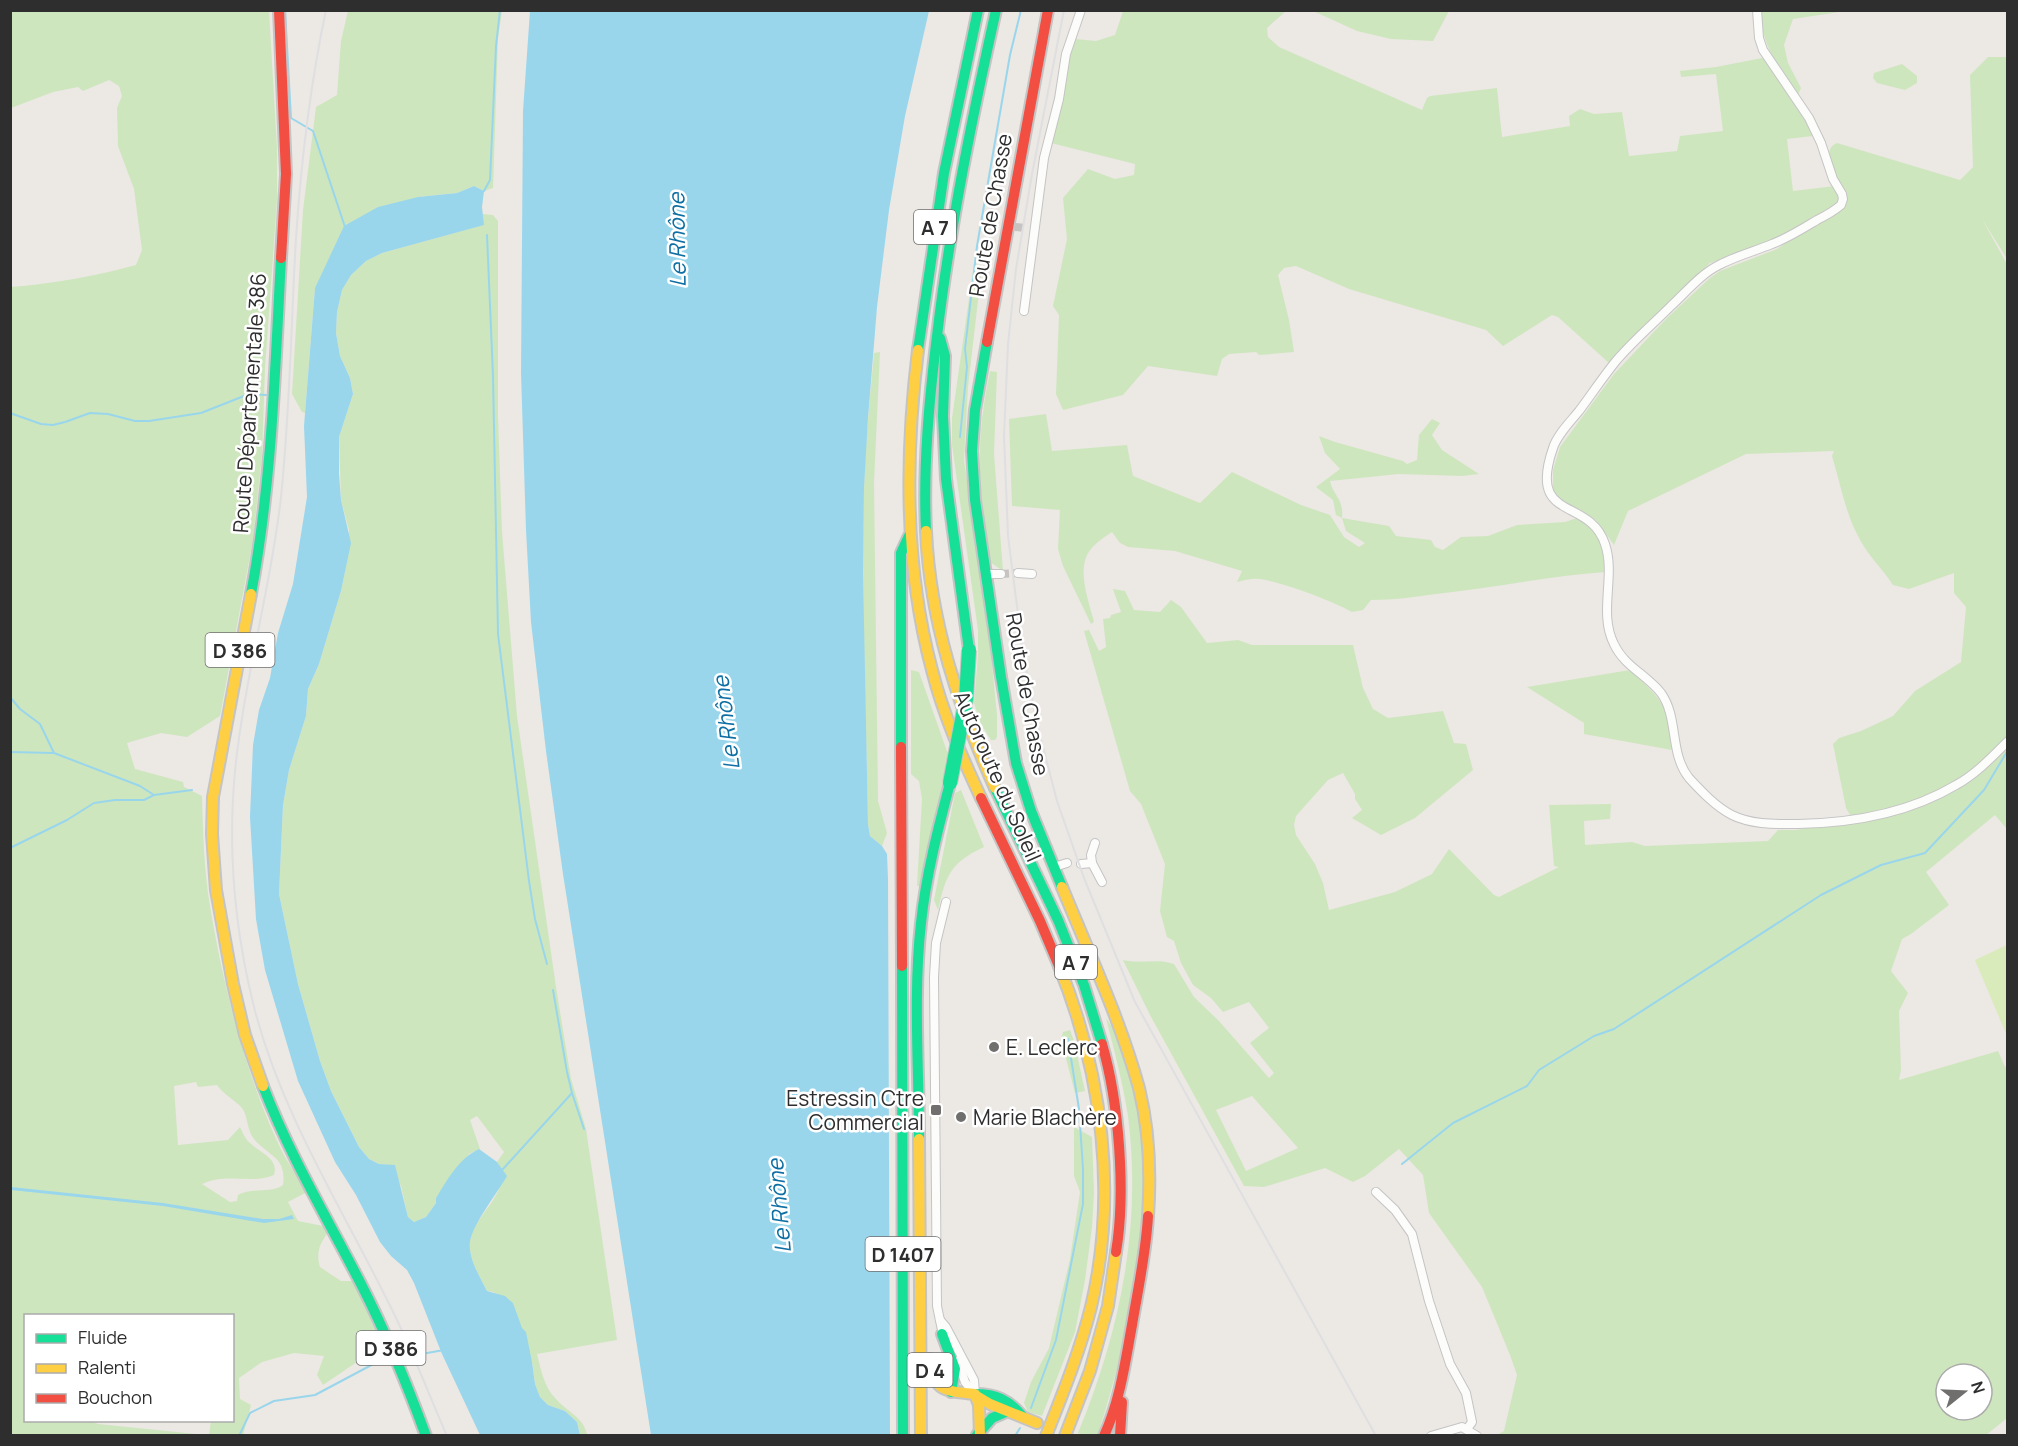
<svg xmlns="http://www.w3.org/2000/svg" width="2018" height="1446" font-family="Manrope,sans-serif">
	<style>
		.green { fill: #cee6be; fill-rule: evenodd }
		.pitch { fill: #d9eabb }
		.water { fill: #99d6ec }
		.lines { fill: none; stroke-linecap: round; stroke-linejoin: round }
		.stream { stroke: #99d6ec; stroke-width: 2 }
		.street-tunnel { stroke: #c6c3c0; stroke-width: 8; stroke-dasharray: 8 4; stroke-linecap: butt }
		.street-casing { stroke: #c5c4c5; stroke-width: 10 }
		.fast-casing { stroke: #c5c4c5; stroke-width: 14 }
		.slow-casing { stroke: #c5c4c5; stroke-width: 14 }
		.jam-casing { stroke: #c5c4c5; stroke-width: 14 }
		.street { stroke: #fcfcfb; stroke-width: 8 }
		.fast { stroke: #16e098; stroke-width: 10 }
		.slow { stroke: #ffcf43; stroke-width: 10 }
		.jam { stroke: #f24e42; stroke-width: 10 }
		.rail { stroke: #dfdfe1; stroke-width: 2 }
		.fast-bridge-casing { stroke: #c6c5c4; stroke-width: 16; stroke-linecap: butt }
		.fast-bridge { stroke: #16e098; stroke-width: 14 }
		.poi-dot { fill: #706f6e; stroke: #fff; stroke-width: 2 }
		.labels { text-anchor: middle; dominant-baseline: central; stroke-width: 5; stroke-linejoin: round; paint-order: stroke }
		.shield { fill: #fff; stroke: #6d6d6d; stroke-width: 1.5 }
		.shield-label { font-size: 20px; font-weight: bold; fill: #2e2e2e }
		.street-label { font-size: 21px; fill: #2e2e2e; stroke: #fff }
		.poi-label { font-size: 21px; fill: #2e2e2e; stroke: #fff; text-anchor: start }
		.water-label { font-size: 22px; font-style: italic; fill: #0d6fa3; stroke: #fff }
	</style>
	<rect width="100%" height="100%" fill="#ece8e4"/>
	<g class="green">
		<path d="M11 11H269L277 148V200L265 368 262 456 253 540 220 716 187 737 161 733 127 743 135 769 183 782 184 787 202 796C203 833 204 870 210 906 223 986 248 1085 285 1157 292 1169 300 1180 307 1192L288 1202 298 1221 323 1226 327 1234C319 1245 316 1254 320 1267L341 1281H354L382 1345 323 1385 317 1375 324 1356 294 1353 262 1362 239 1378 240 1399 251 1405 243 1435H209L211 1421 232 1420V1316H26V1420L91 1421 98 1424 206 1435H11L10 287C53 284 95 276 136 265L142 250 134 189 118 146 117 108 122 96 119 86 109 80 83 91 78 87 53 92 11 108ZM196 1082 198 1087 217 1085C223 1094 236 1101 242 1108 248 1116 247 1131 254 1139 268 1156 287 1157 283 1185 270 1194 252 1187 238 1195L237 1201 230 1202 202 1184C228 1172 251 1185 274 1175 279 1158 260 1153 250 1143 245 1139 243 1133 240 1127L228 1140 178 1145 174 1086Z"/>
		<polygon points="348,11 502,11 498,38 493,188 484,191 474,186 457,193 418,197 315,288 305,413 302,412 292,394 303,210 316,107 337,95 341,41"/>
		<polygon points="1123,11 1286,11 1267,28 1268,37 1279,47 1422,110 1427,98 1430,96 1497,88 1502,137 1570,126 1569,116 1580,109 1594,114 1622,112 1629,156 1677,151 1680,136 1723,131 1716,74 1681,77 1680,71 1716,67 1762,58 1766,60 1810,126 1813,136 1787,139 1793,191 1835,186 1840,198 1838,203 1777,239 1710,263 1609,363 1558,317 1552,315 1503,346 1486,330 1349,289 1296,266 1284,268 1278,275 1289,320 1294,352 1259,355 1256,352 1229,354 1222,359 1217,376 1148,366 1123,395 1063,410 1056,394 1059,315 1053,306 1067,239 1063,198 1088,169 1115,179 1134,175 1135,164 1051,143 1069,52 1075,39 1096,41 1115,35"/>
		<polygon points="1313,11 1449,10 1449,11 1433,41 1391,39 1357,31"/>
		<path d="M1761 11H1846L1793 19 1784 45 1788 63 1801 88 1798 95C1779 66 1761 47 1761 11Z"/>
		<path d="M1988 57H2007V259L1982 219 2008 266 2007 829 1995 815 1926 872 1949 905 1911 934 1902 939 1891 971 1908 993 1899 1011 1901 1070 1899 1080 1998 1051 2005 1067 2007 1066V1418L1985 1436 1497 1435 1504 1431 1517 1375 1510 1355 1482 1287 1429 1213 1423 1175 1399 1149 1365 1176 1353 1182 1325 1168 1264 1187 1244 1186 1150 1015 1123 960C1139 964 1158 958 1174 964L1194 997 1219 1021 1269 1078 1274 1073 1250 1043 1269 1028 1249 1002 1223 1012 1211 998 1193 985 1181 963 1174 941 1167 937 1160 911 1165 864 1141 804 1130 791 1084 631 1089 630 1099 651 1106 647 1103 619 1110 618 1111 615 1121 612 1113 589 1125 591 1134 610 1160 612 1171 600 1181 607 1207 643 1238 640 1252 645H1353L1363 688 1373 709 1388 718 1443 711 1454 743 1466 744 1473 770 1415 818 1381 835 1352 818 1362 810 1355 799V794L1343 773 1328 780 1296 816 1294 825 1296 835 1315 864 1323 883 1329 910 1395 892 1432 874 1449 849 1494 895 1499 897 1559 867 1554 866 1549 805 1611 804 1610 819 1584 821 1585 845 1632 842 1645 846 1768 841 1778 830H1796L1853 820 1846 808 1833 744 1839 738 1861 731 1893 716 1915 691 1961 662 1966 607 1954 593V573L1909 589 1893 585C1882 568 1867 555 1858 536 1845 512 1840 482 1832 456L1834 451 1746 454 1628 511 1614 545 1596 520 1560 499 1553 490V470L1560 447 1614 374 1667 318 1710 278 1720 271 1777 249 1845 205C1851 190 1813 154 1837 143L1960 180 1973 167 1970 75ZM1252 1096 1298 1148 1246 1171 1216 1110ZM1946 1374H1982V1410H1946Z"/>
		<polygon points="1902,64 1917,76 1917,83 1905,90 1877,83 1873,78 1874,73"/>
		<path d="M483 214 493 215 498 221V416L502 532 517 716 556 987 571 1079 586 1129 617 1340 537 1354C541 1370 544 1387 556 1399 567 1412 584 1417 587 1435H580L577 1422 565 1411 548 1405 540 1397 535 1384 532 1362 513 1303 493 1292 487 1291C480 1277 468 1258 470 1242 473 1214 515 1192 497 1162L504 1152 477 1116 470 1120 480 1149 469 1154 436 1198V1203L426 1217 414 1222 408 1217 401 1186 390 1165 379 1164 369 1159 359 1147 331 1091 320 1061 298 984 279 894 283 805 289 770 306 716 308 689 319 664 341 591 345 572 349 530 341 500 339 437 353 394 350 378 340 356 336 333 337 312 342 290 351 275 366 261 382 253 483 225Z"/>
		<polygon points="974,264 982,266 968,387 964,460 989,633 997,715 997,737 995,740 991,740 981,724 974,703 978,655 978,630 952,445 952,418"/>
		<path d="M880 352 874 483 878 801 887 833 882 846 870 836 868 824C866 713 861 601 864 490 865 444 870 398 874 353Z"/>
		<path d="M990 371 997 372 994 454 1003 571 990 562C985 524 978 484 980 445 981 420 985 396 990 371Z"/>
		<path d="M1046 414 1052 451 1127 445 1133 476 1200 503 1232 472 1301 505 1330 515 1344 537 1359 547 1365 543 1346 531 1342 518 1336 515 1333 500 1316 487 1340 469 1325 453 1319 436 1335 442 1403 461 1407 464 1417 460 1419 435 1432 419 1440 423 1432 435 1442 450 1479 474 1462 476 1399 474 1330 481C1333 496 1344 498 1342 518L1389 526 1396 536 1431 540 1435 547 1443 550 1461 537 1488 536 1517 525 1565 522 1580 517C1604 541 1604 538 1606 572 1549 576 1493 588 1436 594 1414 597 1393 600 1371 600L1363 610 1352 612C1330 600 1285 583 1260 579 1252 578 1245 580 1237 582L1242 571 1175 551 1128 547 1120 543 1112 532C1103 538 1092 545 1087 555 1078 574 1089 602 1094 622L1091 624 1063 566 1058 549 1060 510 1012 506 1009 419Z"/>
		<polygon points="911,670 919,672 949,757 922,886 917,886 922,799 919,781 911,774"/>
		<path d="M1630 670C1664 702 1667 703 1672 750L1584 734V723L1527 687Z"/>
		<path d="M961 790 984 847C950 863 946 875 938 910L934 900 955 793Z"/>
		<path d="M1106 1018C1121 1038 1127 1064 1133 1089 1159 1205 1133 1323 1098 1434L1085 1436 1078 1433C1120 1331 1142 1227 1128 1116 1123 1083 1114 1050 1106 1018Z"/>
		<polygon points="1070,1030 1074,1041 1085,1091 1075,1093 1061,1039 1063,1032"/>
		<polygon points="1074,1127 1092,1137 1094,1193 1092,1227 1085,1280 1075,1332 1042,1416 1028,1412 1024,1403 1031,1382 1049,1348 1070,1259 1080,1192 1074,1176"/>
	</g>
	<polygon class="pitch" points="2007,945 2007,1036 1975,960"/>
	<g class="water">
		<polygon points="530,11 929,11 905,116 889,210 877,307 868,418 864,488 863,571 868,824 870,836 882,846 887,854 888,879 890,1435 651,1435 563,874 546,751 531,622 526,530 521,373 523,111"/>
		<path d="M474 186 484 191 482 207 484 225 382 253 366 261 351 275 342 290 337 312 336 333 340 356 350 378 353 394 339 437V474L341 500 351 543 341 591 319 664 308 689 306 716 289 770 283 805 279 894 298 984 320 1061 331 1091 359 1147 369 1159 379 1164 395 1165 408 1217 414 1222 426 1217 436 1203V1198C448 1179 458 1159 479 1149L497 1162 507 1176C498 1192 472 1225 470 1242 468 1258 480 1277 487 1291L505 1296 513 1303 522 1328 526 1332 532 1362 535 1384 540 1397 548 1405 565 1411 577 1422 580 1435H480L442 1354 414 1283 407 1270 391 1256 380 1242 356 1195 335 1162 298 1081 265 970 256 919 250 817 253 745 259 710 270 678 278 633 293 584 307 497 304 426 315 288 344 226 378 207 418 197 457 193Z"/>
		<polygon points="11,1187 163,1203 263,1219 279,1219 292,1215 294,1219 264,1223 163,1206 11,1190"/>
	</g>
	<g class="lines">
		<g class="stream">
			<polyline points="285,10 291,118 313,131 345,227"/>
			<polyline points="484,191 490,180 496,46 500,10"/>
			<polyline points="487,235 493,376 498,634 529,881 535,919 547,964"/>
			<polyline points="10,413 41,424 53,425 65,422 90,413 108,414 135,421 149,421 201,413 249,394 266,395"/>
			<polyline points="960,437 967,367 965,349 977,246 1010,55 1021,10"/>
			<polyline points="10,697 20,709 40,724 54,753 140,786 154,795 192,790"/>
			<polyline points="10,752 53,753"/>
			<polyline points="10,848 67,820 94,803 115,800 144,800 154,795"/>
			<polyline points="553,990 567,1072 572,1093 584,1129"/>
			<polyline points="1402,1164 1453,1123 1527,1086 1539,1070 1594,1036 1614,1029 1821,895 1881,865 1925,853 1984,790 2008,750"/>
			<polyline points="502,1170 572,1093"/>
			<polyline points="399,1358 444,1350"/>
			<polyline points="1031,1408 1056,1340 1083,1204 1083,1169 1079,1109 1068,1039"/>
			<polyline points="239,1436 250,1413 274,1401 315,1395 379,1361 390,1359"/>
			<polyline points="1015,1436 1020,1428"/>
		</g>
		<g class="street-tunnel">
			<polyline points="1015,227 1025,228"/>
			<polyline points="1001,574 1018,573"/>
		</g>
		<g class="street-casing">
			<g id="street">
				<path d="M1757 10 1759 38 1763 50 1809 118 1821 143 1833 179 1842 194 1843 199 1841 205C1834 211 1825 216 1817 220 1802 229 1788 238 1772 244 1755 251 1736 256 1719 265 1701 274 1687 291 1672 305 1653 324 1633 341 1616 361 1603 377 1591 395 1579 411 1570 422 1557 435 1553 448 1527 523 1589 496 1605 544 1616 576 1598 613 1614 644 1624 666 1647 675 1661 693 1679 718 1669 753 1689 778 1701 791 1716 807 1732 815 1752 825 1776 824 1798 824 1852 823 1909 813 1956 785 1976 774 1992 757 2008 741"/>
				<polyline points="1024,311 1044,158 1059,99 1066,54 1081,10"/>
				<polyline points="1018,573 1032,574"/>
				<polyline points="986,574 1001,574"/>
				<polyline points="1092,863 1091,855 1095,843"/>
				<polyline points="1081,864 1092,863 1102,882"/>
				<polyline points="1054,867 1067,863"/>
				<polyline points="1376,1192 1395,1210 1412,1234 1429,1301 1450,1364 1466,1393 1472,1422 1467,1429"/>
				<polyline points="940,1320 946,1327 974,1380 975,1394"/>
				<polyline points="943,1335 937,1306 934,977 936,943 946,902"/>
				<polyline points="958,1361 965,1382 974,1393"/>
				<polyline points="1431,1436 1462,1427 1477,1436"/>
			</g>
		</g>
		<g class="fast-casing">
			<g id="fast">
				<polyline points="940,338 945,356 943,416 946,479 969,650"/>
				<polyline points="987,342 975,410 972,451 975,500 1001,677 1016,763 1031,811 1062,887"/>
				<polyline points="918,350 944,173 978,10"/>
				<path d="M926 531C923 466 929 401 937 336 950 226 972 118 996 10"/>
				<path d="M251 594C272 483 275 370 281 258"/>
				<polyline points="901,747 901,553 909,536"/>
				<polyline points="995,788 1058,920 1084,985 1102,1044"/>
				<polyline points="902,966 903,1436"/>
				<path d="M263 1086C290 1156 327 1218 361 1284 386 1333 407 1384 426 1436"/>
				<path d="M919 1139C919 1068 913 994 921 923 926 875 938 829 950 783"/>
				<polyline points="942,1334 955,1369 951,1392"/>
				<path d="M975 1394C996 1394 1009 1400 1022 1416"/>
				<polyline points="977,1435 992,1418 1008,1411"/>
			</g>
		</g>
		<g class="slow-casing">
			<g id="slow">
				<path d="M918 350C905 456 904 566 932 670 943 714 962 757 981 798"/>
				<path d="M926 531C930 621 958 706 995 788"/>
				<polyline points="251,594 213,797 212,834 216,890 233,984 245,1035 263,1086"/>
				<path d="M1062 887C1089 953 1120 1019 1139 1088 1149 1129 1151 1174 1148 1216"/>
				<polyline points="919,1139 921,1436"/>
				<path d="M929 1359C933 1392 946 1391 975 1394L979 1405 980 1436"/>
				<polyline points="975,1395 990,1404 1037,1423"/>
				<path d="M1046 1436C1063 1393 1080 1351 1091 1307 1118 1194 1102 1072 1059 966"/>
				<polyline points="1065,1436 1090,1371 1108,1306 1116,1252"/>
			</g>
		</g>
		<g class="jam-casing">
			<g id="jam">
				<polyline points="279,10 286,174 281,258"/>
				<polyline points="987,342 1048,10"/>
				<polyline points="901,747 902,966"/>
				<polyline points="981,798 1040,921 1059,966"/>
				<path d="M1102 1044C1119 1102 1126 1192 1116 1252"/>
				<path d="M1104 1436C1120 1401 1125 1363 1132 1325 1138 1289 1146 1253 1148 1216"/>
				<polyline points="1120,1436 1122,1402"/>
			</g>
		</g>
		<use href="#street" class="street"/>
		<use href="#fast" class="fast"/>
		<use href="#slow" class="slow"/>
		<use href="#jam" class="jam"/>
		<g class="rail">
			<path d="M326 10C310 86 301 162 296 238 291 325 290 411 281 497 272 579 250 657 239 738 226 827 232 917 253 1003 281 1117 347 1215 397 1320 415 1358 430 1397 447 1436"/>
			<polyline points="1064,10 1032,174 1016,269 1008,344 1004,436 1008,536 1023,653 1037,724 1057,801 1084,878 1135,1002 1376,1436"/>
		</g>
		<g class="fast-bridge-casing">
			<polyline id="fast-bridge" points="950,783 966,699 969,650"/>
		</g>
		<use href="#fast-bridge" class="fast-bridge"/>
	</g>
	<g class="poi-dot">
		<circle cx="994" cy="1047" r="6"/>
		<rect x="930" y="1104" width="12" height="12" rx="3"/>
		<circle cx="961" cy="1117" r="6"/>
	</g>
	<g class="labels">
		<g class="shield">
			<rect x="914" y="210" width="42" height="34" rx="4.5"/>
			<rect x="205.5" y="633" width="69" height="34" rx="4.5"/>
			<rect x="1055" y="945" width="42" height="34" rx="4.5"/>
			<rect x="865.5" y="1237" width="75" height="34" rx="4.5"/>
			<rect x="356.5" y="1331" width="69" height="34" rx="4.5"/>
			<rect x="907.5" y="1353" width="45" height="34" rx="4.5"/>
		</g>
		<g class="shield-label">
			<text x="935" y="227">A 7</text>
			<text x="240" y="650">D 386</text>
			<text x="1076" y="962">A 7</text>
			<text x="903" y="1254">D 1407</text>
			<text x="391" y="1348">D 386</text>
			<text x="930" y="1370">D 4</text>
		</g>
		<g class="street-label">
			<text transform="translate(990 215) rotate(-80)">Route de Chasse</text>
			<text transform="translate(249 403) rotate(-86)">Route Départementale 386</text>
			<text transform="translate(1028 694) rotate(80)">Route de Chasse</text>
			<text transform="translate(998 776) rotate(66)">Autoroute du Soleil</text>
		</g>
		<g class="poi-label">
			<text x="1006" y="1047">E. Leclerc</text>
			<text x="924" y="1098" text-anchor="end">Estressin Ctre<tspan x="924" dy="24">Commercial</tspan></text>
			<text x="973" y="1117">Marie Blachère</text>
		</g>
		<g class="water-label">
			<text transform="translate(677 240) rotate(-91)">Le Rhône</text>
			<text transform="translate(726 723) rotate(-97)">Le Rhône</text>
			<text transform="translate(779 1206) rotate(-95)">Le Rhône</text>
		</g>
	</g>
	<rect width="2018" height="1446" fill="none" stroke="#2e2e2e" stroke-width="24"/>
	<rect x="24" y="1314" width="210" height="108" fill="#ffffff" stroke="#ababab" stroke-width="1.5"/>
	<rect x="36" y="1334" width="30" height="9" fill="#16e098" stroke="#ababab" stroke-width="1.5"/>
	<text x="78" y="1344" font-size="18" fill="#2e2e2e">Fluide</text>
	<rect x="36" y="1364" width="30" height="9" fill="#ffcf43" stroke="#ababab" stroke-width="1.5"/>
	<text x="78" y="1374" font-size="18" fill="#2e2e2e">Ralenti</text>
	<rect x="36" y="1394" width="30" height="9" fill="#f24e42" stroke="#ababab" stroke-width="1.5"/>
	<text x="78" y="1404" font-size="18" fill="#2e2e2e">Bouchon</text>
	<g transform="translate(1964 1392) rotate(72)"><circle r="28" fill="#ffffff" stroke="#ababab" stroke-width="1.5"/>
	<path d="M0-4.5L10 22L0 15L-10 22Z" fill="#706f6e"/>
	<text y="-9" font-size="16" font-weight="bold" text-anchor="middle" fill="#2e2e2e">N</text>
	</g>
</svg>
